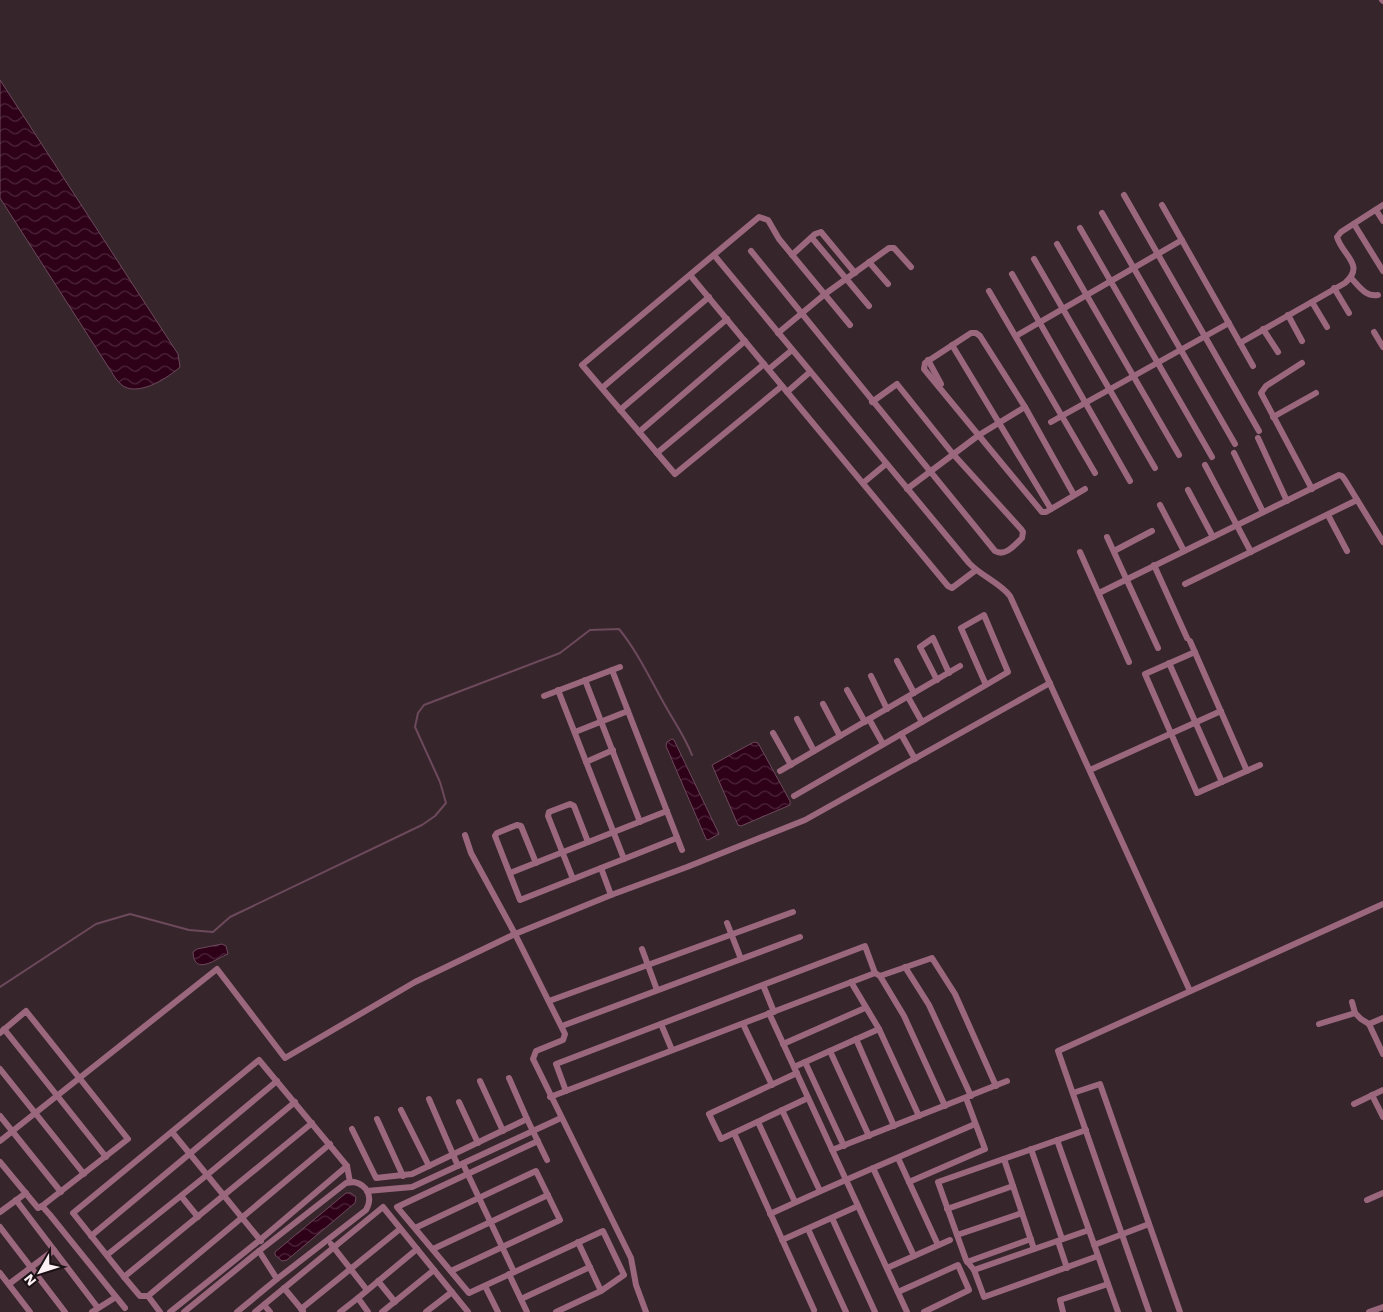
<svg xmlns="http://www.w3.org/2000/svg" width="1383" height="1312" font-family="'Work Sans',sans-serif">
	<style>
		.water { fill: url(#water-waves); stroke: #6c495b }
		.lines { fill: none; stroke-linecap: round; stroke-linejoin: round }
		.stream { stroke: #6c495b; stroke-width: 2 }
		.street { stroke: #9b677d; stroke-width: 6 }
	</style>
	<defs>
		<pattern id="water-waves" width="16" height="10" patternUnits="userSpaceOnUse" patternTransform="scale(1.25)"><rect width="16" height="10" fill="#2e0119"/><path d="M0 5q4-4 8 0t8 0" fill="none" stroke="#4d263b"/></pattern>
	</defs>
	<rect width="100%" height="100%" fill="#37252c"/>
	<g class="water">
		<path d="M0 80 178 354 180 367C169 377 142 395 125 387 122 386 119 382 116 379L0 198Z"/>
		<polygon points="672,739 674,740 719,834 708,840 706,839 666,746 667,742"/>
		<polygon points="754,742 758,743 790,801 790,805 741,826 738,825 712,765"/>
		<path d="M222 944 226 946 228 954C217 958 194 977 193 952L197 949Z"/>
		<polygon points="346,1193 351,1193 356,1197 355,1203 287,1260 282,1261 275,1255 275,1252"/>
	</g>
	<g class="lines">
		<path class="stream" d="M0 987 96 924 130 914 189 930 213 932 230 917 422 825 435 816 446 803 440 782 415 727 418 713 424 705 560 653 590 630 619 629C638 652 651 681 666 707 675 723 685 737 692 755"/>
		<g class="street">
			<polyline points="1382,0 1383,1"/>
			<polyline points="1124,195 1259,431"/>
			<polyline points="1162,205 1253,366"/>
			<polyline points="1376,210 1383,221"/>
			<polyline points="1102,213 1235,444"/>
			<polyline points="1354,224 1383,271"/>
			<polyline points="1080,228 1212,457"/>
			<polyline points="812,238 869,306"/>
			<polyline points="1057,244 1179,455"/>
			<path d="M751 251 995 551C1005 557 1015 545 1022 538L1023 532 1021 529 953 454 897 384 872 402"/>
			<path d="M714 255 969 563C981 576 1000 583 1010 596L1190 991"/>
			<polyline points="792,255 815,234 821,232 855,273"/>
			<polyline points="1034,259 1155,468"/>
			<polyline points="869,262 888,284"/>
			<polyline points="1012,274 1130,481"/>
			<polyline points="690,275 948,586 952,588 976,570"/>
			<path d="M1351 278C1359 286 1365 297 1378 295"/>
			<polyline points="1334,288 1349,313"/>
			<polyline points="989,291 1095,473"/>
			<polyline points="1312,302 1327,327"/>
			<polyline points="1288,315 1302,341"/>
			<polyline points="1263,329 1278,352"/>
			<polyline points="1374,332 1383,347"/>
			<polyline points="778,333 825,294 889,248 894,248 911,267"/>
			<polyline points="1016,336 1182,240"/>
			<path d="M1240 343 1345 283C1366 265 1342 255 1337 237L1341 232 1383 205"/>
			<polyline points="952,345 1051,509"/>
			<polyline points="928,360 941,384"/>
			<polyline points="1302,363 1266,386 1261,393 1312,489"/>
			<polyline points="769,369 792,350"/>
			<polyline points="782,386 675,474 582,365 759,217 768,220 779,239 850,325"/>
			<polyline points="602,388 709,297"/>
			<polyline points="787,392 810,372"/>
			<polyline points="620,410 727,319"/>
			<polyline points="1273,417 1316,393"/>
			<polyline points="1051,422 1229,323"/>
			<polyline points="639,432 745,341"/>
			<polyline points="1258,438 1287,501"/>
			<polyline points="657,453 764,364"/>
			<polyline points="1234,453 1263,512"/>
			<polyline points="1205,465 1251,552"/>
			<polyline points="863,483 886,464"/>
			<polyline points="907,489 979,435 1025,407"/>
			<polyline points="1188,490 1213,537"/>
			<polyline points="1074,495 1025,407 980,336 976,333 971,333 925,363 924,369 1042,512 1046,512 1085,489"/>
			<polyline points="1160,505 1184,551"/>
			<polyline points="1328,515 1347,551"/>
			<polyline points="1107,537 1158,648"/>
			<polyline points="1114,551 1152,531"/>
			<polyline points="1080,552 1129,662"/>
			<polyline points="1154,565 1187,638"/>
			<polyline points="1185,584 1357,500"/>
			<polyline points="1099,593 1339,475 1342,476 1345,480 1383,542"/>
			<polyline points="1190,641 1247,771"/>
			<polyline points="1195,652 1145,674 1197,793 1260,765"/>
			<polyline points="897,661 914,693"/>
			<polyline points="1169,663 1222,782"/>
			<polyline points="612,670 682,850"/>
			<polyline points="871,676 887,709"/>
			<polyline points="585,680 640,822"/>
			<polyline points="937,680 920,647 933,638 949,673"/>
			<polyline points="558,690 624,859"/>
			<polyline points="847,690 865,722"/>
			<polyline points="544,696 620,667"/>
			<polyline points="908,697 922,722"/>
			<polyline points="823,704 840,736"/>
			<polyline points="797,719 814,751"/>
			<polyline points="869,719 883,744"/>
			<polyline points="575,732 628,711"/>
			<polyline points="773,733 791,765"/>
			<polyline points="901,734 915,759"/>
			<polyline points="586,762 613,750"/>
			<polyline points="1090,770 1221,711"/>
			<polyline points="780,771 960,666"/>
			<polyline points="794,796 986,685 1008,672 984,615 961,628 986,685"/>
			<polyline points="465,835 471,853 515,934 565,1034 563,1040 536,1051 533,1059 631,1258 636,1285 646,1312"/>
			<polyline points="536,863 521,826 517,825 497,833 495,836 520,900 677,838"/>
			<polyline points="601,868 611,895"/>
			<polyline points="510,873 667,811"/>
			<polyline points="573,879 548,816 549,812 570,804 574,806 588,842"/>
			<polyline points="727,923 741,959"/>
			<polyline points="642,949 657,990"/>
			<polyline points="905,967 929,1005 971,1096"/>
			<polyline points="880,976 904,1016 945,1106"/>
			<polyline points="851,982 879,1029 919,1116"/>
			<polyline points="763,985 774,1012"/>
			<polyline points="549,1001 793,912"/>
			<polyline points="1352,1002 1355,1013 1361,1019 1369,1024 1383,1054"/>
			<polyline points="769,1013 907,1312"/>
			<polyline points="661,1024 672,1050"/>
			<polyline points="743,1024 772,1085"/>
			<polyline points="1319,1024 1355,1013"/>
			<polyline points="1369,1024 1383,1018"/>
			<polyline points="562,1026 800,937"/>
			<polyline points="4,1029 106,1157"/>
			<polyline points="0,1033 26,1011 128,1139 42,1206"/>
			<polyline points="856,1039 894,1126"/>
			<polyline points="783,1044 865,1008"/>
			<polyline points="830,1051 869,1136"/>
			<polyline points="805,1062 844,1146"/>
			<polyline points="794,1067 879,1029"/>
			<polyline points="0,1069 84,1174"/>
			<polyline points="797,1073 709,1114 721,1139 808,1098"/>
			<polyline points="480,1081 503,1131"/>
			<polyline points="566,1091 556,1064 865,946 875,973"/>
			<polyline points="1073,1093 1100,1084 1180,1312"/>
			<polyline points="1372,1095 1383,1117"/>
			<polyline points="550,1097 875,973 880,976 932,958 955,994 996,1086"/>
			<polyline points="429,1099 458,1166"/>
			<polyline points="459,1102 478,1143"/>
			<polyline points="1354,1104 1383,1090"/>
			<polyline points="401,1110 429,1166"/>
			<polyline points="782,1110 820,1191"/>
			<polyline points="0,1116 61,1192"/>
			<polyline points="377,1119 403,1176"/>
			<polyline points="527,1119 547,1160"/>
			<polyline points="758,1122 795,1202"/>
			<polyline points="312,1123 124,1277 73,1213 259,1060 347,1166 350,1182"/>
			<polyline points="352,1129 376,1178 412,1174 527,1119 509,1078"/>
			<polyline points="1086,1130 938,1182 966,1260 974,1270 984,1297 1098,1256"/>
			<polyline points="172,1132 261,1241"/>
			<polyline points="734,1133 814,1310"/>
			<polyline points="1057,1140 1118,1312"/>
			<polyline points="0,1141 217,969 285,1058 415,982 515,934 611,895 687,867 805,820 1050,683"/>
			<polyline points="538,1141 397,1207 469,1293 603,1231 624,1275 601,1291 556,1312"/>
			<polyline points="1031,1149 1062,1239"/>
			<polyline points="832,1150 1007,1081"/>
			<polyline points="898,1158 938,1245"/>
			<polyline points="1004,1159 1034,1249"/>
			<polyline points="0,1162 38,1208 42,1206 50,1215 125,1308"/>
			<polyline points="463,1164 514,1272"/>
			<polyline points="873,1168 914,1256"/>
			<path d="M354 1182C368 1185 373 1198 366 1210L277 1279 259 1251 346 1183Z"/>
			<polyline points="909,1182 985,1149 966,1098"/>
			<polyline points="367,1191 412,1187 561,1118"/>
			<polyline points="181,1196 198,1217"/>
			<polyline points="16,1200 98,1308"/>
			<polyline points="1367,1200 1383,1193"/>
			<polyline points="947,1209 1013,1186"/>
			<polyline points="0,1212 26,1193"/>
			<path d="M770 1214C838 1182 907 1154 975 1124"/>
			<polyline points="832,1218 875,1312"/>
			<polyline points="0,1227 65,1312"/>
			<polyline points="415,1228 536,1171 560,1220 451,1271"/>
			<polyline points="808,1229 846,1312"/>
			<polyline points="957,1235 1022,1213"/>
			<polyline points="91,1236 277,1081"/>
			<polyline points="782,1240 858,1206"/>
			<polyline points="1058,1241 1067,1268"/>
			<polyline points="578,1242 601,1291"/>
			<polyline points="331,1244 367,1290"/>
			<polyline points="1094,1245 1149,1224"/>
			<polyline points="433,1249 548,1195"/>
			<polyline points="107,1255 207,1175 295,1102"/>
			<polyline points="967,1262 1031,1239"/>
			<polyline points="887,1268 950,1240"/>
			<polyline points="974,1270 1089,1230"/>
			<polyline points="0,1273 30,1312"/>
			<polyline points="509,1274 527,1312"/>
			<polyline points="124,1277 140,1296 148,1296"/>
			<polyline points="378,1281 395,1302"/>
			<polyline points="9,1284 54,1250"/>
			<polyline points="485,1286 498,1312"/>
			<polyline points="284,1288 303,1311"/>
			<polyline points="898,1292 958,1265 969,1290 924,1312"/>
			<polyline points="358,1298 417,1249"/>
			<polyline points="521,1299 590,1267"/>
			<polyline points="264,1305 270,1312"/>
			<polyline points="301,1309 400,1229"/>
			<polyline points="92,1312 116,1297"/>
			<polyline points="160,1312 148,1296 330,1144"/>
			<polyline points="170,1312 260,1240 347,1166"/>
			<polyline points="184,1312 259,1251"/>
			<polyline points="237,1312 277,1279"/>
			<polyline points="255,1312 383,1207 468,1312"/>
			<polyline points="340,1312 358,1298 368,1312"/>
			<polyline points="382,1312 434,1270"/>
			<polyline points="426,1312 452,1292"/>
			<polyline points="1063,1312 1060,1300 1108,1284"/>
			<polyline points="1149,1312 1058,1051 1383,904"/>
			<polyline points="1369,1312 1383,1307"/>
		</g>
	</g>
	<g transform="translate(40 1272) rotate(231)" stroke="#191114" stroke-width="4" paint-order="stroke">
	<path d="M0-4L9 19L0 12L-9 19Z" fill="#fdf0f5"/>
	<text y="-8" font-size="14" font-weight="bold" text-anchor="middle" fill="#fdf0f5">N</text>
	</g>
</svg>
